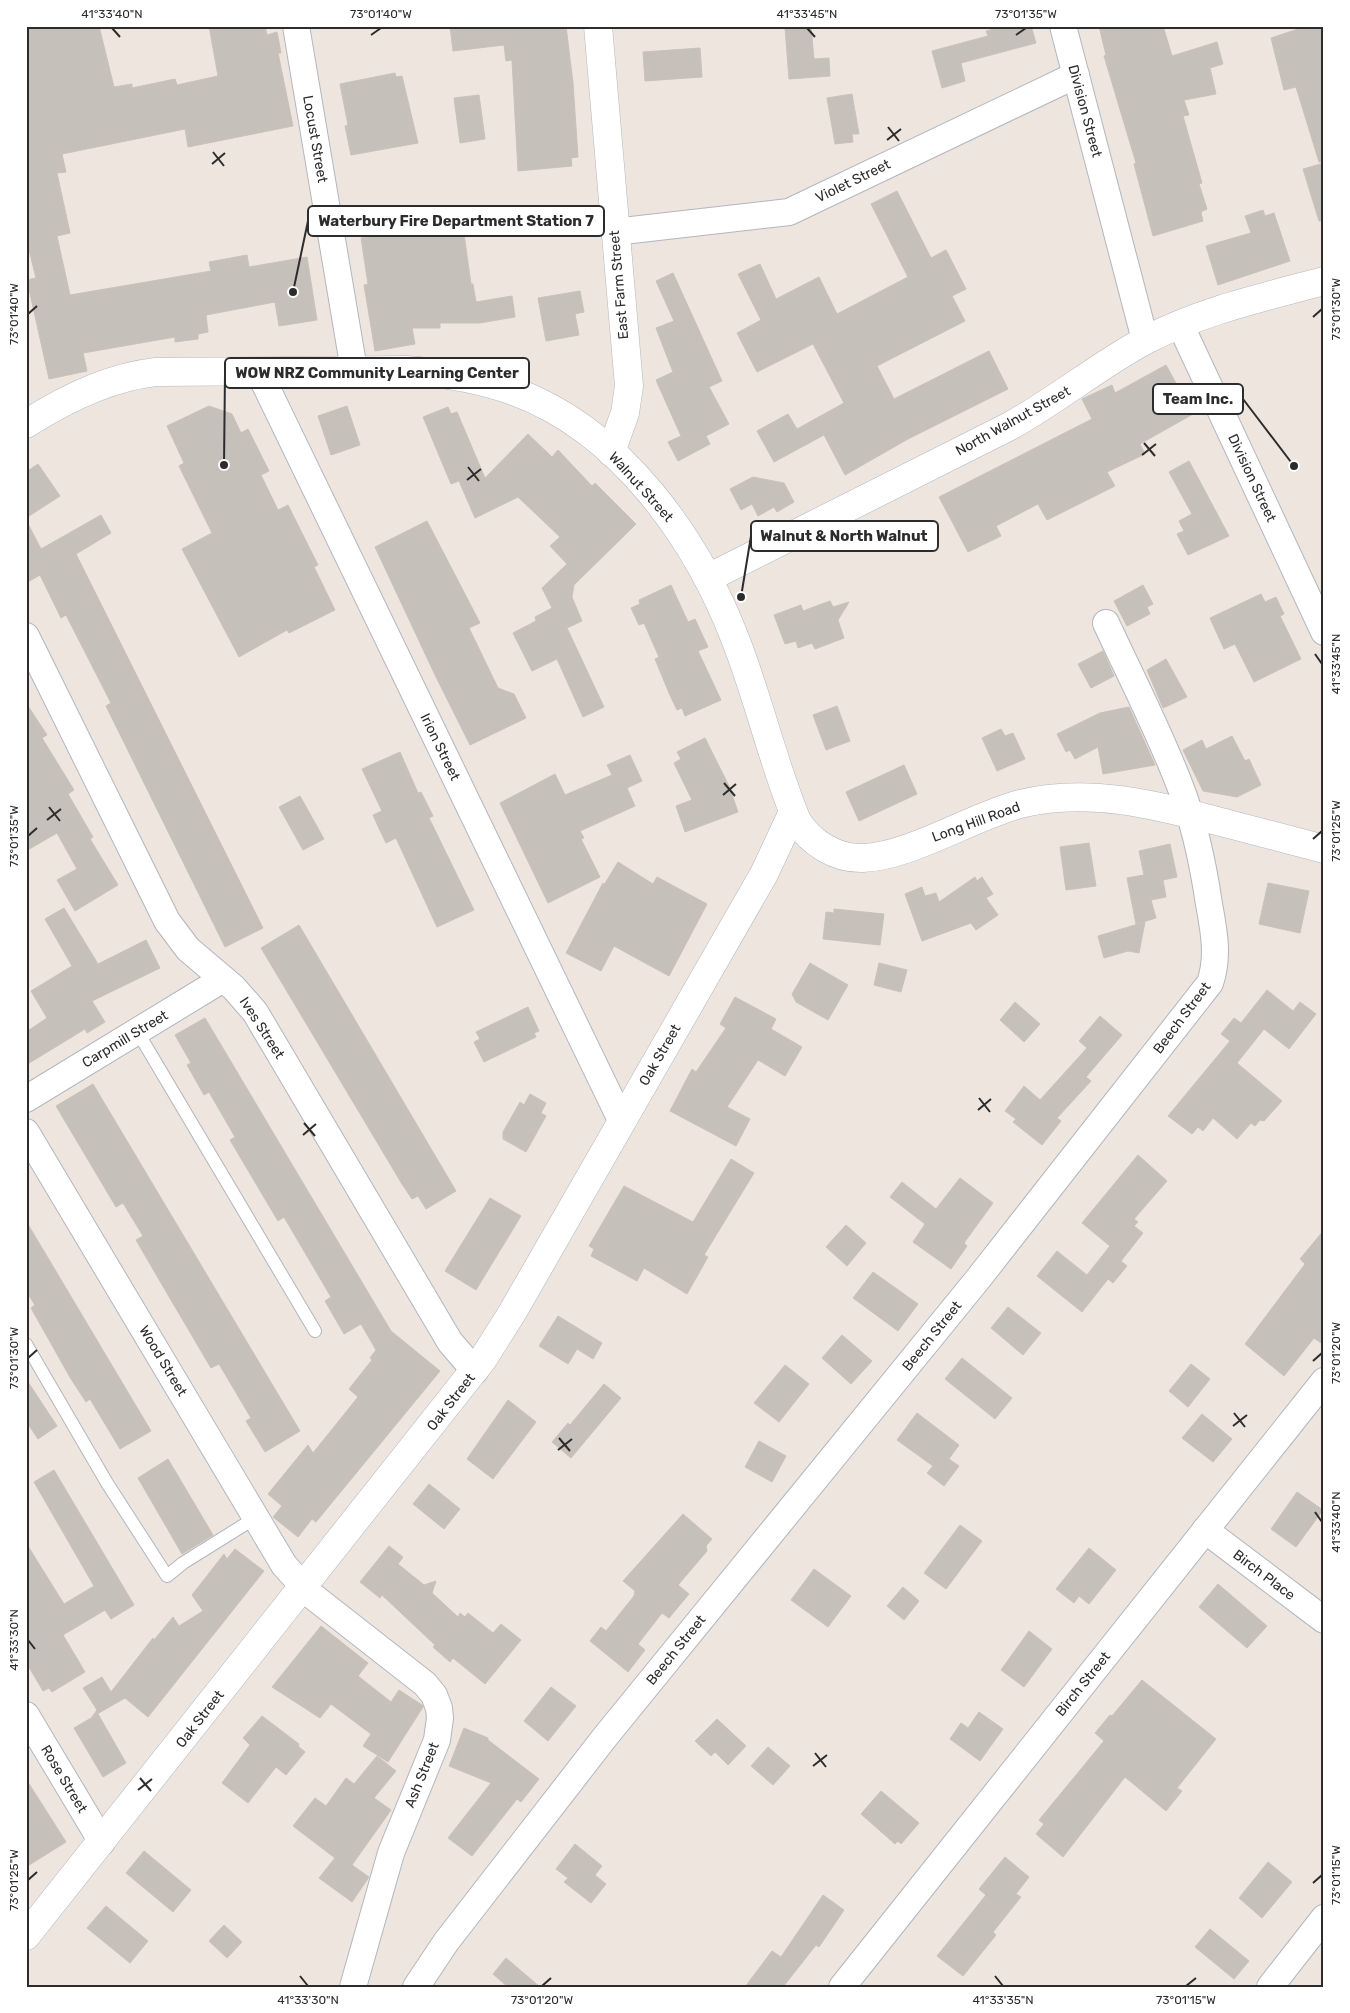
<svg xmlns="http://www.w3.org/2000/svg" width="1350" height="2013" font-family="Rubik,sans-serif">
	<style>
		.building { fill: #c6c0ba; stroke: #cac1b8 }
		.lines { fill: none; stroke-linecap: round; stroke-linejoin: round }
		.lane-casing { stroke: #b2b6c0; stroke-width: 14 }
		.street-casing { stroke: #b2b6c0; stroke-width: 28 }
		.secondary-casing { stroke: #b2b6c0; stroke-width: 29 }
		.lane { stroke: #fff; stroke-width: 12 }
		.street { stroke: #fff; stroke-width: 26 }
		.secondary { stroke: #fff; stroke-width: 28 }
		.ticks { fill: none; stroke: #2c2c2c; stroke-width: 2 }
		.labels { text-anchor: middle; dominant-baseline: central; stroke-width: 4; stroke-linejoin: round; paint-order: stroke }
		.street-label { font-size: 14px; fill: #2c2c2c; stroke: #fff }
		.leader { fill: none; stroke: #2c2c2c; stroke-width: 2 }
		.callout-dot { fill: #2c2c2c; stroke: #fff; stroke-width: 2 }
		.callout { fill: #fff; stroke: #2c2c2c; stroke-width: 2 }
		.callout-label { font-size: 15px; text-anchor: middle; font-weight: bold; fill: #2c2c2c }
		.neatline { fill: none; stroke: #2c2c2c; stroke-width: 2 }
		.ticks-label { font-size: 12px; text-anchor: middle; fill: #2c2c2c }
	</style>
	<rect width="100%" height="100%" fill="#eee5de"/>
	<g class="building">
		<polygon points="26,26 99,26 114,87 132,84 132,88 175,79 177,85 218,76 209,26 265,26 267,35 277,32 281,53 278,53 293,126 188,147 185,129 62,154 66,172 57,173 70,233 57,236 70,295 211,271 209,262 247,255 249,267 307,257 317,320 279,326 275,302 206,315 208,332 198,334 198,339 175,342 175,337 83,353 87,371 49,379 27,280 36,278 26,238"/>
		<polygon points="450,26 566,26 573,83 578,157 571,158 572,166 518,171 512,60 506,61 504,45 453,51"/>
		<polygon points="811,26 814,59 829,58 830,76 789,79 785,28"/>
		<polygon points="1004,26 1031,26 1036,43 961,63 965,81 942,88 932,51 988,36 986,31"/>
		<polygon points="1099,26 1163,26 1172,56 1217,42 1223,64 1210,68 1216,94 1184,100 1189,115 1183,116 1202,183 1199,184 1207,209 1201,212 1203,221 1153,236 1134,164 1136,163 1104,56 1106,55"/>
		<polygon points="1307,26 1324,26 1324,162 1319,162 1296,87 1284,90 1271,38"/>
		<polygon points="700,48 702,77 645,81 643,52"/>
		<polygon points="395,73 396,77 402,76 418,143 351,155 345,126 348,125 340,84"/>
		<polygon points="852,94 859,134 852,134 853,142 835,144 827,98"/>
		<polygon points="479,95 485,139 460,143 454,98"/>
		<polygon points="1324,163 1324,220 1319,221 1303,169"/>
		<polygon points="897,191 931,258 946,250 966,289 952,296 965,321 877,366 894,399 989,351 1008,389 908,439 845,475 824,435 774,462 757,431 788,414 797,429 844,403 813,344 757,372 737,333 761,320 738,274 760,264 776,299 819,277 837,314 908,277 871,204"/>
		<polygon points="1263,210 1265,216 1274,213 1290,261 1218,285 1206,246 1251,233 1245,216"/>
		<polygon points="462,220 471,284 473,284 476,302 512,296 515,317 480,323 440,323 440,328 412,328 415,344 375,351 364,285 368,284 361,238 440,227 439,222"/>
		<polygon points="673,273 722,381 709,387 729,424 706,436 710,444 678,461 668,442 681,436 656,380 673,372 656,328 674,321 656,281"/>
		<polygon points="580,291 584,312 575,314 579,335 546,341 538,298"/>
		<polygon points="1166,365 1193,414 1140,444 1145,454 1107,472 1115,486 1047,520 1038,504 996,526 1001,536 968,552 939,497 1092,419 1082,399 1112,385 1115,393"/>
		<polygon points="209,406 232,414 241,433 248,429 269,471 261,475 278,510 288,505 318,565 314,567 335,610 289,633 287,630 239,657 182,549 212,533 179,466 184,463 167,426"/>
		<polygon points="347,406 360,445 331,455 318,416"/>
		<polygon points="448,407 451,414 457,412 485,478 528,434 552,457 558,450 592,486 595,483 636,524 574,585 572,597 582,621 567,628 604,707 583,717 557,659 532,671 513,633 536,621 535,617 552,608 542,588 567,564 550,546 560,537 518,497 475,518 459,481 451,484 423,417"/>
		<polygon points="1189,461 1229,536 1188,555 1177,534 1184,531 1179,521 1192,514 1169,472"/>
		<polygon points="38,464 60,496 26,518 26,472"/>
		<polygon points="753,477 784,483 794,502 777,512 774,507 758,516 752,504 741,510 730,489"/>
		<polygon points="101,515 111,533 76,554 263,928 225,947 106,706 111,703 66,615 61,618 40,575 26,583 26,520 41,549"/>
		<polygon points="427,521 480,623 469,628 498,688 514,694 526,718 470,745 436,677 375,547"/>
		<polygon points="671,585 688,622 695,619 708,647 698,651 721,700 685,716 682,708 677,710 669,693 655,659 659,657 644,623 639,625 631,608 640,604 639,600"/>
		<polygon points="1143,585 1153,604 1147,607 1150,614 1127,626 1114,601"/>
		<polygon points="1261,594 1265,602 1276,597 1284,614 1280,616 1301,659 1254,682 1235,644 1224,649 1210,618"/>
		<polygon points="830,601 833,607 849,602 838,620 844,638 815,649 812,643 798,648 796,641 785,644 774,615 801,605 803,611"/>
		<polygon points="1103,651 1114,676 1091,688 1078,664"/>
		<polygon points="1166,659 1187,697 1163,708 1147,670"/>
		<polygon points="26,703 47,735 42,738 74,790 68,794 93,837 90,839 118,885 75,911 57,880 77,869 57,833 26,851"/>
		<polygon points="837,706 850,741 826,750 813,715"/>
		<polygon points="1129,707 1155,765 1103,774 1098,747 1075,759 1070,750 1066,752 1057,734 1100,713"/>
		<polygon points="1001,729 1005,736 1013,733 1025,759 997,771 982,738"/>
		<polygon points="1232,736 1245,761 1249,759 1261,785 1237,797 1203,791 1183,750 1202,740 1206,749"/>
		<polygon points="705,738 729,786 738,812 685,832 676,806 692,800 674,763 681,759 677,752"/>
		<polygon points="400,752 418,793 421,792 433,816 429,818 474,910 437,927 396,838 386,843 377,824 373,815 382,811 362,769"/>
		<polygon points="630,755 642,781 627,788 635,806 580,831 584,838 581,839 600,877 548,903 500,803 555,774 565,795 612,775 607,765"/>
		<polygon points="904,765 917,794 859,821 846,792"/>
		<polygon points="300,796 324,839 303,850 279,807"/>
		<polygon points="1089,843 1096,886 1066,890 1060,847"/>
		<polygon points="1170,844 1177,877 1163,880 1166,897 1151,900 1156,918 1136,924 1127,878 1144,875 1139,851"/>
		<polygon points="618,862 653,884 657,877 707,904 669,976 614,946 601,971 566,953 603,883 604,885"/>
		<polygon points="975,877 977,881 982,877 993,894 986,898 998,915 976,930 971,923 922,941 905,894 922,887 925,896 936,893 939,902"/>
		<polygon points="1268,883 1309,891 1300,933 1259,924"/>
		<polygon points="64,908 98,964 146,940 160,968 92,1001 105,1022 87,1033 85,1029 26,1065 26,1032 47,1018 31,991 72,966 45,919"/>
		<polygon points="834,909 884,914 880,945 823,939 826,912 834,913"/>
		<polygon points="1145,922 1139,953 1128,951 1104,958 1098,936"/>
		<polygon points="299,925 456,1191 426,1209 418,1196 412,1199 402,1184 261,948"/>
		<polygon points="810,963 848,985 828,1020 796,1002 792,994"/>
		<polygon points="879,963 907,970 901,992 874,985"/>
		<polygon points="1267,990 1293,1011 1300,1002 1316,1014 1289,1049 1264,1029 1237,1063 1282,1101 1264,1121 1260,1120 1255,1126 1251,1123 1237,1139 1213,1118 1203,1131 1198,1127 1192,1134 1168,1116 1230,1041 1221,1034 1234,1018 1241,1023"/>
		<polygon points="735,997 776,1019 771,1029 802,1047 785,1076 758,1060 727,1107 750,1119 736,1146 670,1111 692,1069 696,1072 726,1028 720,1024"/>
		<polygon points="1015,1002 1040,1024 1024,1042 1000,1020"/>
		<polygon points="528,1007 539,1031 534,1033 536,1037 484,1062 474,1042 480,1039 476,1032"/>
		<polygon points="1100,1016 1122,1035 1086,1077 1091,1081 1057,1118 1061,1121 1042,1145 1013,1122 1016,1119 1005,1111 1024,1086 1040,1100 1087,1048 1079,1041"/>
		<polygon points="205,1018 391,1331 440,1371 316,1522 312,1519 298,1537 273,1517 282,1506 268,1494 308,1445 313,1453 358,1397 349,1389 372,1360 370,1358 376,1350 361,1324 344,1334 325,1301 331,1297 284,1217 278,1221 230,1140 235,1137 209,1092 204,1095 187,1065 191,1063 175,1035"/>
		<polygon points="93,1084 300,1431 265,1452 246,1421 251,1418 219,1364 211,1368 161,1283 136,1240 143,1236 123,1203 116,1207 56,1106"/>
		<polygon points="530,1094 546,1103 541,1113 546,1116 526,1152 503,1139 503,1132 520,1102 524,1105"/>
		<polygon points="1138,1155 1167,1181 1134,1219 1138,1222 1134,1226 1143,1233 1121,1261 1127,1266 1113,1283 1108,1279 1082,1312 1037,1276 1057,1251 1087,1275 1110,1246 1082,1223"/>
		<polygon points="731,1159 754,1173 704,1255 708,1257 687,1294 644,1268 637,1281 591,1256 594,1249 589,1246 624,1186 693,1222"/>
		<polygon points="960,1178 993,1203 964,1243 967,1246 951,1269 913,1242 925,1224 890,1197 902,1182 936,1209"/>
		<polygon points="490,1198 521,1216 476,1290 445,1271"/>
		<polygon points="26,1221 151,1431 120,1449 90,1399 86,1402 71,1379 31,1308 35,1305 26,1291"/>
		<polygon points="846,1225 866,1243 847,1266 826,1247"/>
		<polygon points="1324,1230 1324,1345 1314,1338 1284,1376 1245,1344 1305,1264 1300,1259"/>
		<polygon points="873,1272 918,1304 898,1331 853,1298"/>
		<polygon points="1008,1307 1041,1333 1023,1355 991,1328"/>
		<polygon points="558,1316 602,1343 593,1359 577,1349 568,1364 539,1346"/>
		<polygon points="842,1335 872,1361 851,1384 822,1358"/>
		<polygon points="962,1358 1012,1398 995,1419 945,1379"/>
		<polygon points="1191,1364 1210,1379 1188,1407 1169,1391"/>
		<polygon points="785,1365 809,1384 779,1422 754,1403"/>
		<polygon points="26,1379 57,1426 38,1439 26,1421"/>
		<polygon points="604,1384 621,1398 571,1458 552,1442 568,1423 570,1425"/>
		<polygon points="508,1400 536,1422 493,1479 467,1459"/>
		<polygon points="917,1413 959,1445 949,1459 959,1466 944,1486 927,1473 933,1466 897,1440"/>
		<polygon points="1202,1414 1232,1439 1213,1462 1182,1438"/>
		<polygon points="759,1441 786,1456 772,1482 745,1467"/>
		<polygon points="168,1459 213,1535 182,1554 138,1478"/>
		<polygon points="54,1470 134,1605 111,1619 105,1610 63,1635 85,1672 52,1692 49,1688 43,1691 26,1662 26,1543 64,1604 94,1586 34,1482"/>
		<polygon points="429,1484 460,1509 444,1529 413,1504"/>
		<polygon points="1297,1492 1323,1510 1296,1547 1271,1529"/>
		<polygon points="683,1514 712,1539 706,1546 707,1551 678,1585 689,1594 669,1618 662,1613 638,1644 645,1650 628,1672 590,1641 601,1627 606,1631 634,1596 635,1591 623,1581"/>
		<polygon points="960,1525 982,1541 946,1589 924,1573"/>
		<polygon points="389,1546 403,1557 398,1564 424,1585 436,1581 432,1593 458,1617 460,1613 465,1617 468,1613 493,1633 501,1624 521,1640 485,1684 453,1658 450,1662 433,1647 435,1645 382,1595 380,1598 360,1582"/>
		<polygon points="1089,1548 1116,1570 1089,1604 1079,1596 1074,1603 1056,1589"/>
		<polygon points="235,1549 264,1571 148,1717 125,1698 92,1717 97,1710 83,1688 102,1677 111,1692 153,1638 154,1640 173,1617 179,1626 203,1611 192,1595 224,1554 227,1559"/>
		<polygon points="814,1569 851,1596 828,1627 791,1600"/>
		<polygon points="1218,1584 1267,1626 1247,1648 1199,1607"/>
		<polygon points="903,1587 919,1601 904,1620 887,1606"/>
		<polygon points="321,1626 368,1663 358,1676 391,1702 399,1690 422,1705 423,1707 388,1762 363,1746 371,1734 331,1704 320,1718 272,1687"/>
		<polygon points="1029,1631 1052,1649 1024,1687 1001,1670"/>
		<polygon points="1142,1680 1216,1739 1177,1788 1182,1791 1166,1811 1125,1777 1063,1857 1036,1834 1044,1824 1039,1820 1104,1741 1095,1733 1110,1715 1112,1716"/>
		<polygon points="551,1687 576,1706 548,1741 524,1721"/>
		<polygon points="979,1712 1003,1729 980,1761 950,1739 961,1723 968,1728"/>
		<polygon points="98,1714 126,1763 103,1777 74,1728"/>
		<polygon points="262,1716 299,1744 298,1746 305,1752 286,1775 276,1767 248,1803 222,1783 250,1745 243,1738"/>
		<polygon points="717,1719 746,1746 728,1765 715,1752 711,1756 695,1741"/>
		<polygon points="464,1728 488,1738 488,1740 539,1779 521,1802 517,1799 472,1856 448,1838 491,1783 449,1766"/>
		<polygon points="768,1747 790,1766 773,1785 751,1766"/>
		<polygon points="377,1756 396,1771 374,1798 391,1810 352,1865 369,1877 352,1902 319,1878 335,1858 293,1826 315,1798 326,1806 346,1778 354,1784"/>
		<polygon points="26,1779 66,1842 26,1867"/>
		<polygon points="881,1791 919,1823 901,1844 898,1841 895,1844 861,1814"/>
		<polygon points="575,1844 602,1866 595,1875 606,1884 591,1903 564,1882 568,1878 556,1869"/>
		<polygon points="144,1851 191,1890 173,1912 126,1873"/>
		<polygon points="1005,1857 1029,1877 1016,1894 1021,1897 993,1932 996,1935 963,1976 937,1956 986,1895 979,1889"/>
		<polygon points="1268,1862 1292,1882 1262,1918 1239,1898"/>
		<polygon points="823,1895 844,1910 819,1947 816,1945 783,1987 745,1987 772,1951 781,1957"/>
		<polygon points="106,1906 148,1941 130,1963 87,1928"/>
		<polygon points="224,1925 242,1942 227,1958 209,1941"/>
		<polygon points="1210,1929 1249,1961 1234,1979 1195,1947"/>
		<polygon points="506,1958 540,1987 508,1987 493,1974"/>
	</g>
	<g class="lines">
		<g class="lane-casing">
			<g id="lane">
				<polyline points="137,1031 315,1331"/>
				<polyline points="26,1344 107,1483 167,1576 183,1563 255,1518"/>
			</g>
		</g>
		<g class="street-casing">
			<g id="street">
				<polyline points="296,26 354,370"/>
				<polyline points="1063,26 1145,340"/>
				<polyline points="614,232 789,212 1076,75"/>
				<polyline points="1180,324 1324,632"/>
				<polyline points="259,372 622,1122"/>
				<polyline points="26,636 167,921 188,949 234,988 255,1012 450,1342 475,1371"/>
				<polyline points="26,1099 223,979"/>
				<polyline points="26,1132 284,1565 310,1594 425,1684 434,1695 439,1708 440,1718 437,1740 391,1853 353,1987"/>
				<polyline points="1205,1530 1324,1620"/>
				<polyline points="26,1715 102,1842"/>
				<path d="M416 1987 446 1942 605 1737 978 1279 1210 983C1219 957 1214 931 1209 904 1203 864 1195 824 1180 786 1159 731 1131 677 1106 623"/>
				<polyline points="842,1987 1324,1381"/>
				<polyline points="1270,1987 1324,1918"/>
			</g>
		</g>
		<g class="secondary-casing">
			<g id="secondary">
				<polyline points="598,26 629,386 625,413 611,452"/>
				<path d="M26 424C65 399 109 377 156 372L406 370C443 373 478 378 513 391 621 430 697 539 736 641 759 700 773 763 797 821 811 843 836 859 863 858 911 856 971 817 1020 804 1088 787 1156 805 1221 822 1256 831 1290 840 1324 849"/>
				<path d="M708 578 1010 426C1057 400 1099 365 1146 340 1201 311 1264 297 1324 281"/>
				<polyline points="26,1936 483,1359 512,1313 764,874 793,812"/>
			</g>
		</g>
		<use href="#lane" class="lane"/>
		<use href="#street" class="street"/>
		<use href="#secondary" class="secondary"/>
	</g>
	<path class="ticks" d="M112 28 120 37M807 28 815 37M371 35 381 28M1016 35 1026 28M888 127 899 141M887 140 901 129M213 152 224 166M212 164 225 153M28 314 37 306M1313 317 1322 309M1144 443 1155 456M1142 455 1156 444M468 467 479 481M467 480 481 469M1315 654 1322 664M724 783 735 796M723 795 736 784M49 807 60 821M47 820 61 809M28 836 37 828M1313 839 1322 831M979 1098 990 1112M978 1110 991 1099M304 1123 315 1136M303 1135 316 1124M28 1358 37 1350M1313 1361 1322 1353M1234 1413 1245 1427M1233 1426 1247 1415M559 1438 570 1451M558 1450 572 1439M1315 1512 1322 1522M28 1640 35 1649M815 1753 826 1767M813 1766 827 1755M140 1778 151 1791M138 1790 152 1779M28 1880 37 1872M1313 1883 1322 1875M300 1976 308 1986M995 1976 1003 1986M542 1986 551 1978M1186 1986 1196 1978"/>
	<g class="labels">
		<g class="street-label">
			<text transform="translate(1085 111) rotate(75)">Division Street</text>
			<text transform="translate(315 139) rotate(80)">Locust Street</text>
			<text transform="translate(853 181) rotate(-26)">Violet Street</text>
			<text transform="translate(619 285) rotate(-95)">East Farm Street</text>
			<text transform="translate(1013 421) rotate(-29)">North Walnut Street</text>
			<text transform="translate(1252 478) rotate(65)">Division Street</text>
			<text transform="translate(641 487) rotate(48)">Walnut Street</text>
			<text transform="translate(440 747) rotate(64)">Irion Street</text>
			<text transform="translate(976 822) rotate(-20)">Long Hill Road</text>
			<text transform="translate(1182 1018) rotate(-53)">Beech Street</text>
			<text transform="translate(262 1028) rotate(57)">Ives Street</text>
			<text transform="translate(125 1039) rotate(-31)">Carpmill Street</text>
			<text transform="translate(660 1055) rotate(-60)">Oak Street</text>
			<text transform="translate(932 1336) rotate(-51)">Beech Street</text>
			<text transform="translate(163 1361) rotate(59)">Wood Street</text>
			<text transform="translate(451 1402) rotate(-52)">Oak Street</text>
			<text transform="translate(1264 1575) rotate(37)">Birch Place</text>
			<text transform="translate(676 1650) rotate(-51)">Beech Street</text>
			<text transform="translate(1083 1684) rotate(-51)">Birch Street</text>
			<text transform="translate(200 1719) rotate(-52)">Oak Street</text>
			<text transform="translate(422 1775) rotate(-68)">Ash Street</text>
			<text transform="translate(64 1779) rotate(59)">Rose Street</text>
		</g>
	</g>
	<path class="leader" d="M293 292L308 221M224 465L225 373M1294 466L1243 399M741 597L751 536"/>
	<g class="callout-dot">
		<circle cx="293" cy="292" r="5"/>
		<circle cx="224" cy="465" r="5"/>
		<circle cx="1294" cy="466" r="5"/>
		<circle cx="741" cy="597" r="5"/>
	</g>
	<g class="callout">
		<rect x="308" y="206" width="296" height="30" rx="5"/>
		<rect x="225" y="358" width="304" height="30" rx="5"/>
		<rect x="1153" y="384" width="90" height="30" rx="5"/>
		<rect x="751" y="521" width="187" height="30" rx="5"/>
	</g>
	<g class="callout-label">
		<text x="456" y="226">Waterbury Fire Department Station 7</text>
		<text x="377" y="378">WOW NRZ Community Learning Center</text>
		<text x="1198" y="404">Team Inc.</text>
		<text x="844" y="541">Walnut &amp; North Walnut</text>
	</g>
	<rect width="1350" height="2013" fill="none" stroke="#ffffff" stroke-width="55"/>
	<rect x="28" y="28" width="1294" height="1958" class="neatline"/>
	<g class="ticks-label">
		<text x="112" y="18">41°33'40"N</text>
		<text x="381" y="18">73°01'40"W</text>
		<text x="807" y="18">41°33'45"N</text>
		<text x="1026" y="18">73°01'35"W</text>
		<text transform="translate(1336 309) rotate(-90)" y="4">73°01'30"W</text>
		<text transform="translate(14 314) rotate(-90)" y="4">73°01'40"W</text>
		<text transform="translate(1336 664) rotate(-90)" y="4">41°33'45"N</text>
		<text transform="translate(1336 831) rotate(-90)" y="4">73°01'25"W</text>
		<text transform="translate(14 836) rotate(-90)" y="4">73°01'35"W</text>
		<text transform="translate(1336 1353) rotate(-90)" y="4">73°01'20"W</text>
		<text transform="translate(14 1358) rotate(-90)" y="4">73°01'30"W</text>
		<text transform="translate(1336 1522) rotate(-90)" y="4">41°33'40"N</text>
		<text transform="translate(14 1640) rotate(-90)" y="4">41°33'30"N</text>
		<text transform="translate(1336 1875) rotate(-90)" y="4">73°01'15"W</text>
		<text transform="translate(14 1880) rotate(-90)" y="4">73°01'25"W</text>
		<text x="308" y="2004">41°33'30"N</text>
		<text x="542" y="2004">73°01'20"W</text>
		<text x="1003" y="2004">41°33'35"N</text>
		<text x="1186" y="2004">73°01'15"W</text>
	</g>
</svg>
